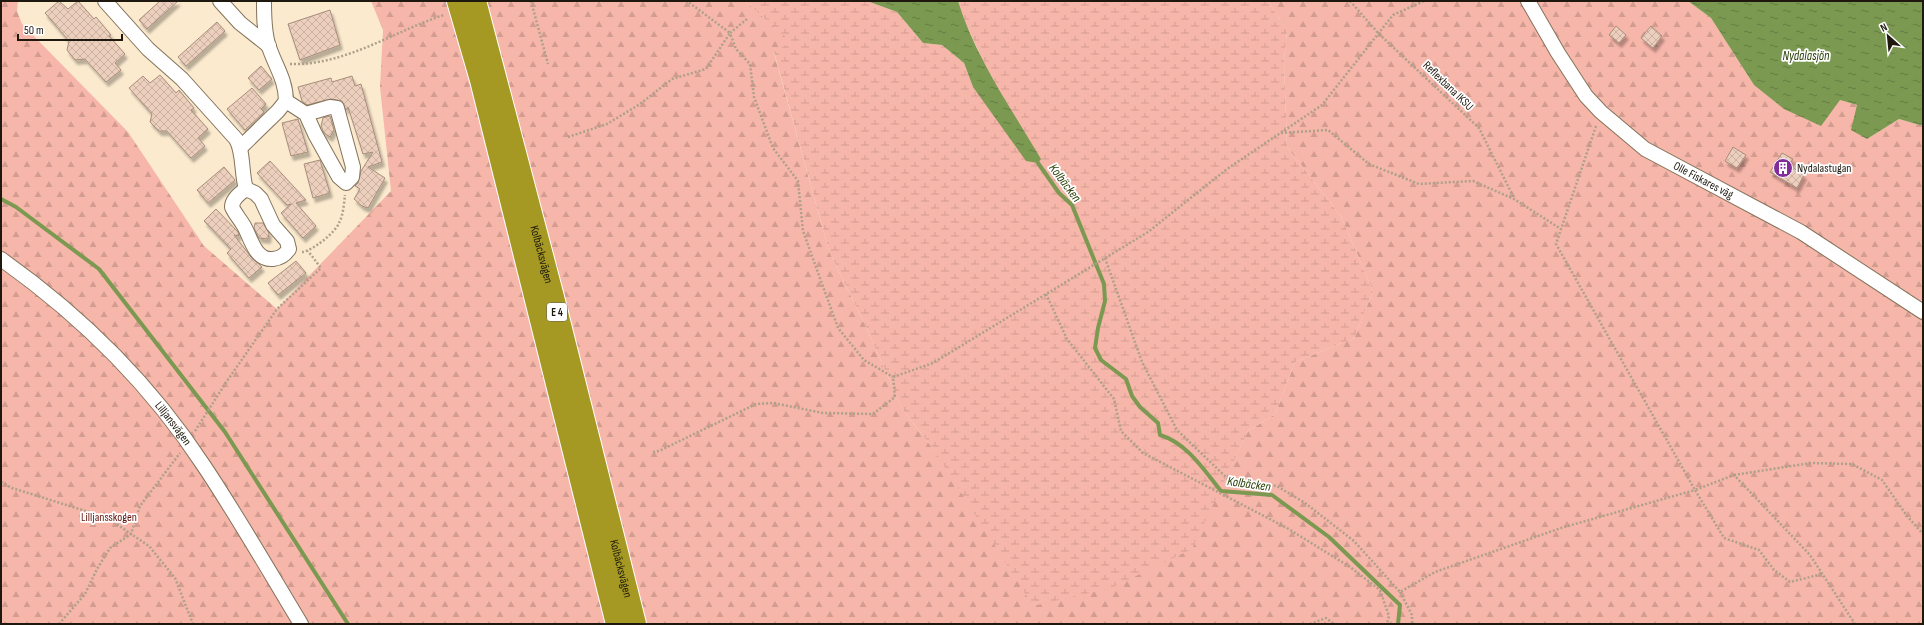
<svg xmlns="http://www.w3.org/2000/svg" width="1924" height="625" font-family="'Sofia Sans Condensed',sans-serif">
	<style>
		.forest { fill: url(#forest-firs) }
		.wetland { fill: url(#wetland-marsh) }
		.water { fill: url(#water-ripples) }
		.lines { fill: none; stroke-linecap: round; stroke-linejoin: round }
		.stream { stroke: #7b9951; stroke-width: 4 }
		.building { fill: url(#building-cross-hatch); stroke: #a78d7b; filter: url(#shadow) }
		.street-casing { stroke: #83735b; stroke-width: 16 }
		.highway-casing { stroke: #fff; stroke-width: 24 }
		.path { stroke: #ada08a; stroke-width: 2.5; stroke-dasharray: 2 2; stroke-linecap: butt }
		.street { stroke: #fff; stroke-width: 14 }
		.highway { stroke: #a59923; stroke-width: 22 }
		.labels { text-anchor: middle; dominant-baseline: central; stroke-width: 3.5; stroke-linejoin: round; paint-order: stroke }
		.shield { fill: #fff; stroke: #625d56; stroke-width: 1 }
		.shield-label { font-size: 11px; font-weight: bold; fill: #1e180e }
		.street-label { font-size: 12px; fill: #1e180e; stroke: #fff }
		.poi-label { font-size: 12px; fill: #1e180e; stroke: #fff; text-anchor: start }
		.park-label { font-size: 12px; fill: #60160d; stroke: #fff }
		.water-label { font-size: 13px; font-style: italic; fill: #2d410a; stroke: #fff }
	</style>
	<defs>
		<pattern id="forest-firs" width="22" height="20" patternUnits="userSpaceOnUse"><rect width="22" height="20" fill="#f7b6aa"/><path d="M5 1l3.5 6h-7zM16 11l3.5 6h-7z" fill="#d39c91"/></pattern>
		<pattern id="wetland-marsh" width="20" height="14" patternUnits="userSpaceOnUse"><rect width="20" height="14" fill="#f7b6aa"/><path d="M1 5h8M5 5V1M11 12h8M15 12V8" fill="none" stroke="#d39c91"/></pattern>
		<pattern id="water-ripples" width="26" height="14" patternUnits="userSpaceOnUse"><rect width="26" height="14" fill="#7b9951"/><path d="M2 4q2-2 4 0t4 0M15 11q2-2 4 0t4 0" fill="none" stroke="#647c42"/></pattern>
		<pattern id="building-cross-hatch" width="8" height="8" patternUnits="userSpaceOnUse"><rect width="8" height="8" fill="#eccfbd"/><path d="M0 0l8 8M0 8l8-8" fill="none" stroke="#cab1a1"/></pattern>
		<filter id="shadow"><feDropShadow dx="2.5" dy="4.5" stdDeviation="1" flood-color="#0004"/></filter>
	</defs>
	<rect width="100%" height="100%" fill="#fbeace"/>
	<polygon class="forest" points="1,1 18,1 17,11 22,24 128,132 204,246 277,309 391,191 380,87 383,30 371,1 745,1 792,42 774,53 829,251 868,331 901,407 934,450 1191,549 1248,431 1275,414 1295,362 1354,338 1373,291 1341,216 1287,147 1284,62 1287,31 1268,1 1688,1 1711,18 1754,85 1840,100 1857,105 1867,139 1899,119 1923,126 1923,624 1,624"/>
	<polygon class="wetland" points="745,1 867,1 897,12 923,43 942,45 964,63 973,87 980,54 962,16 958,1 1268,1 1287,31 1284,62 1287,147 1341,216 1373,291 1354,338 1295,362 1275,414 1248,431 1192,549 1111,588 1033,606 934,450 901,407 868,331 829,251 774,52 791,42"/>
	<g class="water">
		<path d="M867 1H958C975 57 1011 108 1041 159L1038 163 1026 161 973 87 964 63 942 45 923 43 897 12Z"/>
		<polygon points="1688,1 1923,1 1923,126 1899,119 1867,139 1851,130 1857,105 1840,100 1821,126 1784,109 1754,85 1711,18"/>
	</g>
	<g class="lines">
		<g class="stream">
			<path d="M1038 163 1059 193 1072 205 1104 284 1105 301 1098 328 1095 348 1101 360 1126 379 1132 396 1140 407 1158 423 1160 435C1187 443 1204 470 1221 491L1272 495 1329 537 1400 605 1398 624"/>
			<polyline points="1,199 16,207 99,269 225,432 348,624"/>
		</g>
	</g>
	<g class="building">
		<polygon points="59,1 68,9 78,1 94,19 96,17 111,35 109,36 125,54 115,63 121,70 106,82 85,59 75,60 67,50 69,41 45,13"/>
		<polygon points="160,1 178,1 147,29 139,20"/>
		<polygon points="330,10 340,45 300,60 288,24"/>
		<polygon points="217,22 225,31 186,66 178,57"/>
		<polygon points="1616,26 1626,35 1619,43 1609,35"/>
		<polygon points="1651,26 1662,36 1653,48 1641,38"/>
		<polygon points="261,66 272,79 259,90 248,78"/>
		<polygon points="160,75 176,93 179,90 194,108 191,110 208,129 198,138 205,146 191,158 167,131 159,131 150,122 152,114 129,88 143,76 150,83"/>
		<polygon points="352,76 355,86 361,84 382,162 368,167 385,178 368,208 362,206 354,199 360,189 355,186 358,183 361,171 373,152 363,154 348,107 346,110 342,101 331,99 307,105 302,101 298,87 331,78 332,82"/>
		<polygon points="252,88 266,104 261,109 264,112 245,130 227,109"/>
		<polygon points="330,116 334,130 330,137 324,133 321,126 323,118"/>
		<polygon points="298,119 308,152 291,156 282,123"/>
		<polygon points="1733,147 1746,155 1737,168 1725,161"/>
		<polygon points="1782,153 1793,159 1789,165 1804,175 1797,188 1770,172"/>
		<polygon points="320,160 330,193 313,198 304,164"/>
		<polygon points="270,161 306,200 296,203 316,226 303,238 281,213 291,204 287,205 257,173"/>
		<polygon points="224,167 235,180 208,203 197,190"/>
		<polygon points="216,209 238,232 239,236 234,235 251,257 262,267 249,278 227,253 231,249 204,221"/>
		<polygon points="255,223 263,223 269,233 268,239 259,238 254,228"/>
		<polygon points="296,261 306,273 278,295 268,283"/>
	</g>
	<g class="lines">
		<g class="street-casing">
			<g id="street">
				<path d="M105 1 148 49 182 79 236 139C244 152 241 173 246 189"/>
				<polyline points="220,1 240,23 269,46"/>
				<path id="s1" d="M1528 1 1558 53 1586 96 1601 112 1645 149 1801 232 1923 312"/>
				<polyline points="286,101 306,114 315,134 339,177 346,183 352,177 353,167 337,108 330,107 306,114"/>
				<path d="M241 147 278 111 286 101C286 79 274 64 268 44 264 30 264 16 264 1"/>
				<path d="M246 189 255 193 261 199 273 225 287 241 289 249C285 255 281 258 273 259 255 261 251 238 244 226 240 219 235 214 232 207 232 199 240 193 246 189Z"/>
				<path id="s2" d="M1 259C80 315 151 385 204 466 238 517 269 571 301 624"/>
			</g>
		</g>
		<g class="highway-casing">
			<g id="highway">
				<polyline points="458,1 481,80 617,624"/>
				<path id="s3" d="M475 1 554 301 635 624"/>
			</g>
		</g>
		<g class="path">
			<polyline points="531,1 548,64"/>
			<polyline points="1350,1 1379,34 1479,128 1514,198"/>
			<polyline points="747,19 730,33 736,49 750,64 754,97 773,148 798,181 803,231 838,328 864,360 893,377"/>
			<path d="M290 64C345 66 394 31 444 15"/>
			<polyline points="1596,126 1556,244 1695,490 1734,475 1810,555 1855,624"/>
			<polyline points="1281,133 1328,130 1369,164 1419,184 1473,181 1514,199 1561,229"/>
			<polyline points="568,137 607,124 640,104 672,79 706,69 730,33 687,1"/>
			<path d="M302 252C312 251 335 233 339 223 343 216 344 204 345 195"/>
			<polyline points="1105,258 1142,362 1177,430 1229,480 1277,486 1305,503 1354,541 1400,592 1435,572 1561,528 1695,490 1724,538 1759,550 1774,570 1790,582 1822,574"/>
			<polyline points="1046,294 1067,339 1114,399 1121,431 1143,453 1287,528 1350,567 1380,590 1389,616 1387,624"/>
			<polyline points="195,431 227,381 277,309 321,268 308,251"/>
			<polyline points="653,452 659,451 756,404 773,403 823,413 873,414 895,397 893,377 933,363 1148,232 1227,169 1322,105 1393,15 1424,1"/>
			<polyline points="1734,475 1811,463 1852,464 1882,480 1907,516 1923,534"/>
			<polyline points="1,482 12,488 108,518 131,534 140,506 180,453"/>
			<polyline points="1400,592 1412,615 1412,624"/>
			<polyline points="59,624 85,594 97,569 110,548 131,534 149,546 175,578 193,624"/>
			<polyline points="1310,624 1326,618 1334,624"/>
		</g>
		<use href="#street" class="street"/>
		<use href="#highway" class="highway"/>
	</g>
	<defs>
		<g id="building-disc" transform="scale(1)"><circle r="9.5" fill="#822c9a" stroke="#fff"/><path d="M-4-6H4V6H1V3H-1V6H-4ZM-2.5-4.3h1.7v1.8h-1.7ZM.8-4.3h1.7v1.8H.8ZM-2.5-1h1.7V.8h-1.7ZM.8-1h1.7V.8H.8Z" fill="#fff"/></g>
	</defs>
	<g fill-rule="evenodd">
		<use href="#building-disc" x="1783" y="168"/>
	</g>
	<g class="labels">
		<rect class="shield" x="547" y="303" width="20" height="18" rx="3"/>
		<g class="shield-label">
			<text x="557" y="312">E 4</text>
		</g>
		<g class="street-label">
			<text transform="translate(1448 86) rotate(44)">Reflexbana IKSU</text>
			<text stroke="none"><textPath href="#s1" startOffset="257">Olle Fiskares väg</textPath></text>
			<text stroke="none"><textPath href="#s3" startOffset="262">Kolbäcksvägen</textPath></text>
			<text stroke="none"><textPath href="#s2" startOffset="239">Lilljansvägen</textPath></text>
			<text stroke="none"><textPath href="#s3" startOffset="586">Kolbäcksvägen</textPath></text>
		</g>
		<g class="poi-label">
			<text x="1797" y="168">Nydalastugan</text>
		</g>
		<g class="park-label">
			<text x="109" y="517">Lilljansskogen</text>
		</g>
		<g class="water-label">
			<text x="1806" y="56">Nydalasjön</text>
			<text transform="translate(1065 183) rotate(53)">Kolbäcken</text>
			<text transform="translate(1249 484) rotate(8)">Kolbäcken</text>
		</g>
	</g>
	<rect width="1924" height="625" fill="none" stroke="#1e180e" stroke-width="4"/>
	<g transform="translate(1888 36) rotate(333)" stroke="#ffffff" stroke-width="3" paint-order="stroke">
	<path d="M0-3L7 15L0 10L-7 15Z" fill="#1e180e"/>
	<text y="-6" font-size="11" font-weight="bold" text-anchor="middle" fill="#1e180e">N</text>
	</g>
	<path d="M18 34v6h104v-6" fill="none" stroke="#1e180e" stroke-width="2"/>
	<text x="24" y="34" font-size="12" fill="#1e180e" stroke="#ffffff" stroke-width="3" paint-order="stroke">50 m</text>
</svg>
